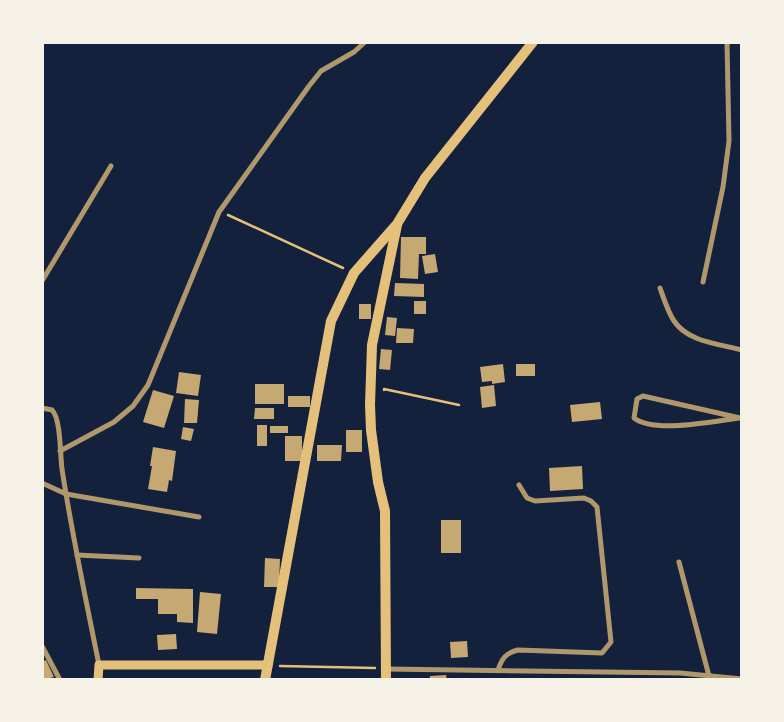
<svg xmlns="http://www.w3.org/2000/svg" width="784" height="722" font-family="Helvetica,sans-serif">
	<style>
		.building { fill: #c6a872 }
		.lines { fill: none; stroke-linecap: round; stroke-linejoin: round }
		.path { stroke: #e5c07b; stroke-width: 2.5 }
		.minor { stroke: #b1986c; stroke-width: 5 }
		.secondary { stroke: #e5c07b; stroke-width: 9 }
		.primary { stroke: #e5c07b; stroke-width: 10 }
	</style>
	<rect width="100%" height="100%" fill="#14213d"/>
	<g class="building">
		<polygon points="401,237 426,237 426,254 419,254 418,279 400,278"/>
		<polygon points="435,254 438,272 425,274 422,256"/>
		<polygon points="395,283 424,284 424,297 394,296"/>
		<rect x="414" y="301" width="12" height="13"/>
		<rect x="359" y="304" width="12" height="15"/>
		<polygon points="387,317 397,318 395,336 385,335"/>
		<polygon points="397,328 414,329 413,343 396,343"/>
		<polygon points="381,349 392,350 390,370 379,369"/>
		<polygon points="503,364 505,382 492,384 492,381 482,382 480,367"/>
		<rect x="516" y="364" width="19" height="12"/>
		<polygon points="179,372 201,375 198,396 176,393"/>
		<rect x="255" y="384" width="29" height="20"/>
		<polygon points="494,385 496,406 482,408 480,387"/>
		<polygon points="153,390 174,396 164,428 143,422"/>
		<rect x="288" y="396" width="22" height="11"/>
		<polygon points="185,399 199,400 197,423 184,423"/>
		<polygon points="600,402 602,419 572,422 570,405"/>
		<polygon points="255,408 274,408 274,419 254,419"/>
		<rect x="257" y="425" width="10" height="21"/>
		<rect x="270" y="426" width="18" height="7"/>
		<polygon points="183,427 194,429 191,441 181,439"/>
		<rect x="346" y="430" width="16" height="22"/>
		<rect x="285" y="436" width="17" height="25"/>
		<polygon points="317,445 342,445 341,461 317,461"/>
		<polygon points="153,447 176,451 172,481 169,480 167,492 148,489 152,466 150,466"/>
		<polygon points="582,466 583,489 550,491 549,468"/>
		<rect x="441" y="520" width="20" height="33"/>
		<polygon points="265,558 280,559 279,587 264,587"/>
		<polygon points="136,588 193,589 193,623 177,622 177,614 158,614 158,599 136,599"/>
		<polygon points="200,592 221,594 217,634 197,632"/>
		<polygon points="176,634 177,649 158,650 157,635"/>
		<polygon points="467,641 468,657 451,658 450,642"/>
		<polygon points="46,660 54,677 42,680 42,662"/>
		<polygon points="446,675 447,680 430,680 430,676"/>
	</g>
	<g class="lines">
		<g class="path">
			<polyline points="228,215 343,268"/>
			<polyline points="384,390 384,389 459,405"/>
			<polyline points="280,666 375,668"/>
		</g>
		<g class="minor">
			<polyline points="42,281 111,166"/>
			<polyline points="703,282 723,187 729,141 727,42"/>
			<path d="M660 288C664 299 668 312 674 321 688 342 719 344 742 350"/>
			<path d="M42 408 52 410C61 419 60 455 62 469 72 535 86 600 99 665"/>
			<path d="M740 418 643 396 637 399 634 418C655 434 714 421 740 418H742"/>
			<polyline points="60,451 114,422 133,406 148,385 219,212 309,86 321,71 354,52 365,42"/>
			<polyline points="42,483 66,494 199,517"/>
			<polyline points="77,555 139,558"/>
			<polyline points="679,562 709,676"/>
			<polyline points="42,646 60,680"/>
			<polyline points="386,669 680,673 742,679"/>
			<path d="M498 670C502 658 506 653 518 650L602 653 611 642 597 507 591 501 584 498 535 501 527 498 519 485"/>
		</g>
		<polyline class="secondary" points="98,680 99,665 268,665"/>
		<g class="primary">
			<polyline points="265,680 331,321 354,273 397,224 425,178 533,42"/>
			<polyline points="386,680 385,511 378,482 371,430 370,405 372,345 397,225"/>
		</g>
	</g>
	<rect width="784" height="722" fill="none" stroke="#f6f1e7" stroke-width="88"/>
</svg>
